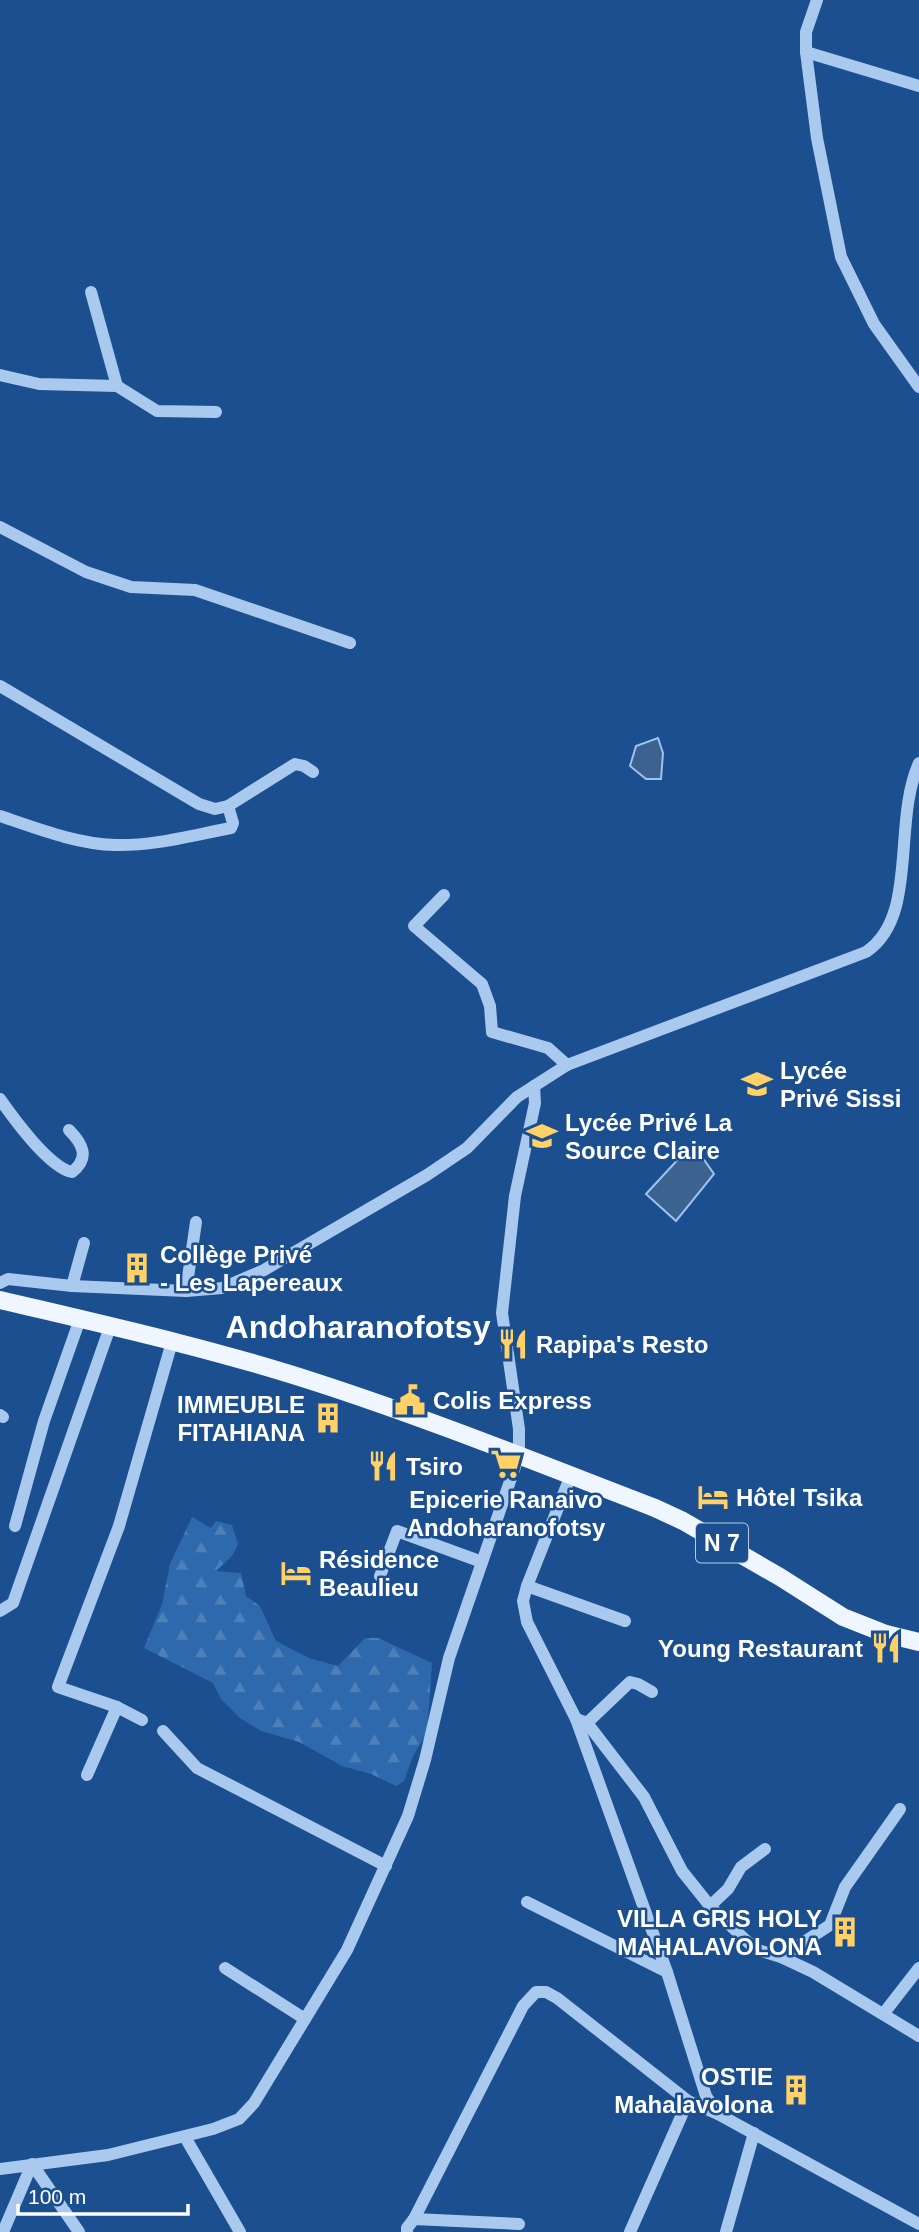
<svg xmlns="http://www.w3.org/2000/svg" width="919" height="2232" font-family="Helvetica,sans-serif">
	<style>
		.forest { fill: url(#forest-firs) }
		.water { fill: #3c6290; stroke: #9cc4f0; stroke-width: 2 }
		.lines { fill: none; stroke-linecap: round; stroke-linejoin: round }
		.minor { stroke: #a9c9ee; stroke-width: 12 }
		.major { stroke: #f0f6ff; stroke-width: 18 }
		.labels { text-anchor: middle; dominant-baseline: central; stroke-width: 5; stroke-linejoin: round; paint-order: stroke }
		.shield { fill: #1b4f8f; stroke: #bbcadd; stroke-width: 2 }
		.shield-label { font-size: 23px; font-weight: bold; fill: #fff }
		.poi-label { font-size: 24px; font-weight: bold; fill: #fff; stroke: #1b4f8f; text-anchor: start }
		.district-label { font-size: 32px; font-weight: bold; fill: #fff; stroke: #1b4f8f }
	</style>
	<defs>
		<pattern id="forest-firs" width="22" height="20" patternUnits="userSpaceOnUse" patternTransform="scale(1.75)"><rect width="22" height="20" fill="#2e69ad"/><path d="M5 1l3.5 6h-7zM16 11l3.5 6h-7z" fill="#4d80b9"/></pattern>
	</defs>
	<rect width="100%" height="100%" fill="#1b4f8f"/>
	<polygon class="forest" points="192,1517 211,1528 216,1521 232,1525 238,1544 232,1556 216,1571 241,1573 246,1596 260,1606 276,1641 309,1658 338,1666 365,1638 378,1638 432,1663 427,1733 413,1756 404,1781 396,1786 371,1774 342,1766 299,1742 261,1731 240,1718 221,1699 213,1683 144,1648 162,1604 170,1564"/>
	<g class="water">
		<polygon points="658,738 663,753 661,779 646,779 630,766 636,746"/>
		<polygon points="700,1154 714,1174 676,1221 646,1194 682,1155"/>
	</g>
	<g class="lines">
		<g class="minor">
			<polyline points="817,0 806,32 806,52 817,138 841,257 874,324 919,387"/>
			<polyline points="806,52 919,86"/>
			<polyline points="91,292 117,386"/>
			<polyline points="0,375 39,384 117,386 157,411 216,412"/>
			<polyline points="0,527 86,572 131,587 195,590 350,643"/>
			<polyline points="0,686 199,804 215,809 228,806 295,764 304,766 313,772"/>
			<path d="M0 816C36 828 76 844 115 845 154 846 193 835 231 828L233 823 228 806"/>
			<polyline points="444,895 414,926 482,984 490,1006 492,1032 548,1048 567,1065"/>
			<path d="M0 1099C14 1119 49 1167 72 1172 90 1158 83 1144 69 1130"/>
			<path d="M0 1283 8 1279 72 1286 186 1291 222 1288 264 1270 427 1175 467 1148 517 1097 567 1065 866 952C919 917 892 823 919 763"/>
			<polyline points="72,1286 84,1243"/>
			<polyline points="186,1291 196,1222"/>
			<polyline points="0,1415 3,1417"/>
			<polyline points="571,1475 527,1586 523,1601 527,1622 576,1719 667,1972 706,2096 718,2114 919,2224"/>
			<polyline points="15,1526 44,1421 80,1319"/>
			<polyline points="380,1576 397,1531 482,1562"/>
			<polyline points="527,1586 625,1621"/>
			<polyline points="0,1611 13,1603 110,1327"/>
			<polyline points="576,1719 587,1723 644,1797 682,1871 710,1906 755,1949 781,1957 813,1972 919,2036"/>
			<polyline points="142,1720 117,1707 58,1687 119,1526 172,1342"/>
			<polyline points="587,1723 630,1682 638,1684 652,1692"/>
			<polyline points="163,1731 197,1768 386,1866"/>
			<polyline points="87,1775 117,1707"/>
			<polyline points="527,1902 667,1972"/>
			<polyline points="710,1906 728,1889 741,1867 765,1849"/>
			<polyline points="781,1957 830,1925 845,1887 900,1809"/>
			<polyline points="225,1968 305,2019"/>
			<polyline points="884,2013 919,1968"/>
			<polyline points="185,2137 240,2232"/>
			<polyline points="0,2169 108,2155 213,2129 239,2119 254,2103 347,1950 408,1816 425,1760 449,1658 519,1455 519,1429 502,1313 515,1196 535,1103 534,1086"/>
			<polyline points="414,2219 519,2224"/>
			<polyline points="3,2232 32,2164 79,2232"/>
			<polyline points="407,2232 407,2228 414,2219 523,2006 536,1992 546,1992 557,1998 688,2101 718,2114"/>
			<polyline points="630,2232 688,2101"/>
			<polyline points="726,2232 754,2133"/>
		</g>
		<path class="major" d="M0 1300C106 1325 214 1349 318 1383 432 1420 543 1465 655 1508L683 1521 780 1577 843 1617 886 1634 919 1642"/>
	</g>
	<defs>
		<g id="school-bare" transform="scale(2.415)"><path d="M0-5L7-2L0 1L-7-2ZM-4 1L0 2.5L4 1V4Q0 6-4 4Z" fill="#ffd166" stroke="#1b4f8f" stroke-width="2.5" paint-order="stroke"/></g>
		<g id="building-bare" transform="scale(2.415)"><path d="M-4-6H4V6H1V3H-1V6H-4ZM-2.5-4.3h1.7v1.8h-1.7ZM.8-4.3h1.7v1.8H.8ZM-2.5-1h1.7V.8h-1.7ZM.8-1h1.7V.8H.8Z" fill="#ffd166" stroke="#1b4f8f" stroke-width="2.5" paint-order="stroke"/></g>
		<g id="restaurant-bare" transform="scale(2.415)"><path d="M-5-6h1v4h1v-4h1v4h1v-4h1v5L-1.5 .5V6h-2V.5L-5-1ZM5-6V6H3V1.5H1.5Q1.5-4 5-6Z" fill="#ffd166" stroke="#1b4f8f" stroke-width="2.5" paint-order="stroke"/></g>
		<g id="civic-bare" transform="scale(2.415)"><path d="M-.6-6.5H3V-4.5H.6V-3L4-1V1h2V6H-6V1h2V-1L-.6-3ZM-1.2 2.5V6h2.4V2.5Z" fill="#ffd166" stroke="#1b4f8f" stroke-width="2.5" paint-order="stroke"/></g>
		<g id="supermarket-bare" transform="scale(2.415)"><path d="M-6-5.5h2.5l.6 2H6L4.5 2H-2.5L-4.4-4H-6ZM-1.5 3.2a1.3 1.3 0 1 0 .1 0ZM3 3.2a1.3 1.3 0 1 0 .1 0Z" fill="#ffd166" stroke="#1b4f8f" stroke-width="2.5" paint-order="stroke"/></g>
		<g id="hotel-bare" transform="scale(2.415)"><path d="M-6-4.5h1.5V1H6V5H4.5V3h-9V5H-6ZM-4 0a1.8 1.8 0 1 1 3.6 0ZM.5 0V-2.5h3Q6-2.5 6 0Z" fill="#ffd166" stroke="#1b4f8f" stroke-width="2.5" paint-order="stroke"/></g>
	</defs>
	<g fill-rule="evenodd">
		<use href="#school-bare" x="757" y="1084"/>
		<use href="#school-bare" x="542" y="1136"/>
		<use href="#building-bare" x="137" y="1268"/>
		<use href="#restaurant-bare" x="513" y="1344"/>
		<use href="#civic-bare" x="410" y="1400"/>
		<use href="#building-bare" x="328" y="1418"/>
		<use href="#supermarket-bare" x="506" y="1464"/>
		<use href="#restaurant-bare" x="383" y="1466"/>
		<use href="#hotel-bare" x="713" y="1497"/>
		<use href="#hotel-bare" x="296" y="1573"/>
		<use href="#restaurant-bare" x="886" y="1648"/>
		<use href="#building-bare" x="845" y="1932"/>
		<use href="#building-bare" x="796" y="2090"/>
	</g>
	<g class="labels">
		<rect class="shield" x="696" y="1523.5" width="52" height="39" rx="5"/>
		<g class="shield-label">
			<text x="722" y="1543">N 7</text>
		</g>
		<g class="poi-label">
			<text x="780" y="1070">Lycée<tspan x="780" dy="28">Privé Sissi</tspan></text>
			<text x="565" y="1122">Lycée Privé La<tspan x="565" dy="28">Source Claire</tspan></text>
			<text x="160" y="1254">Collège Privé<tspan x="160" dy="28">- Les Lapereaux</tspan></text>
			<text x="536" y="1344">Rapipa's Resto</text>
			<text x="433" y="1400">Colis Express</text>
			<text x="305" y="1404" text-anchor="end">IMMEUBLE<tspan x="305" dy="28">FITAHIANA</tspan></text>
			<text x="406" y="1466">Tsiro</text>
			<text x="736" y="1497">Hôtel Tsika</text>
			<text x="506" y="1499" text-anchor="middle">Epicerie Ranaivo<tspan x="506" dy="28">Andoharanofotsy</tspan></text>
			<text x="319" y="1559">Résidence<tspan x="319" dy="28">Beaulieu</tspan></text>
			<text x="863" y="1648" text-anchor="end">Young Restaurant</text>
			<text x="822" y="1918" text-anchor="end">VILLA GRIS HOLY<tspan x="822" dy="28">MAHALAVOLONA</tspan></text>
			<text x="773" y="2076" text-anchor="end">OSTIE<tspan x="773" dy="28">Mahalavolona</tspan></text>
		</g>
		<g class="district-label">
			<text x="358" y="1327">Andoharanofotsy</text>
		</g>
	</g>
	<path d="M18 2204v10h170v-10" fill="none" stroke="#ffffff" stroke-width="3.5"/>
	<text x="28" y="2204" font-size="21" fill="#ffffff" stroke="#1b4f8f" stroke-width="5" paint-order="stroke">100 m</text>
</svg>
